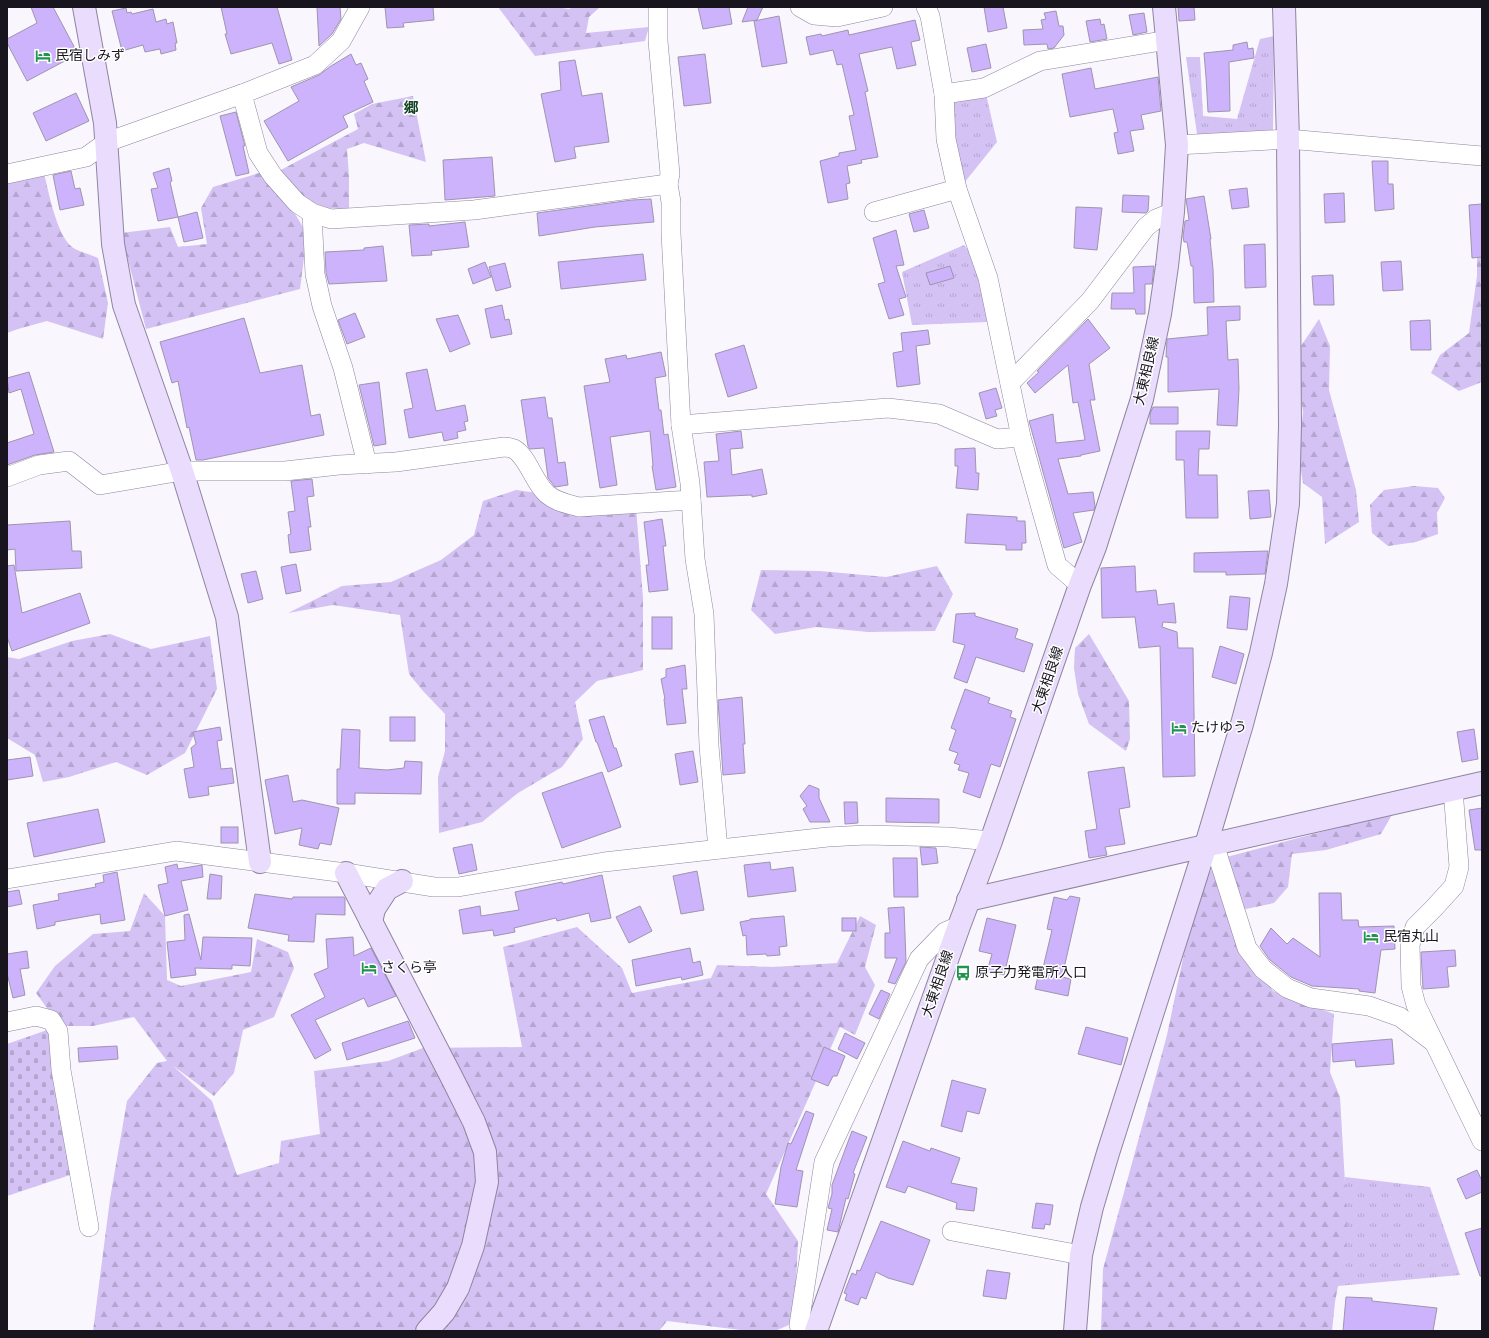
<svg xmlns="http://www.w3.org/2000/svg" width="1489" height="1338" font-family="'Alegreya Sans','Noto Sans JP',sans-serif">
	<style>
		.grass { fill: url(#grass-tufts) }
		.forest { fill: url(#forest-firs) }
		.cemetery { fill: url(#cemetery-stones) }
		.building { fill: #cdb2fc; stroke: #9e95af }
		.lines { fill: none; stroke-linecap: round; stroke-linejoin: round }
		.street-casing { stroke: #8e859f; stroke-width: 20 }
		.secondary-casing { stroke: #8e859f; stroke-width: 24 }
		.street { stroke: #fff; stroke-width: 19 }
		.secondary { stroke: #eadcfd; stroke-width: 22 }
		.labels { text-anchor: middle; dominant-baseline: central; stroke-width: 3; stroke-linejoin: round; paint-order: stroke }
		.poi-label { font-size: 14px; fill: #18151e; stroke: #fff; text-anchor: start }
		.street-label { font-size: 14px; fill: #18151e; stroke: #fff }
		.neighbourhood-label { font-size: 15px; font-weight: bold; fill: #104422; stroke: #fff }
	</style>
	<defs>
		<pattern id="grass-tufts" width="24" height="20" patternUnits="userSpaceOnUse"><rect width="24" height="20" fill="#d3c2f3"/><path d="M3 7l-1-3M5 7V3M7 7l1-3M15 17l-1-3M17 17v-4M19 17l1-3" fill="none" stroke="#b4a6d0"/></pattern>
		<pattern id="forest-firs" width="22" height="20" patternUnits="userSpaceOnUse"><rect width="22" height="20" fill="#d3c2f3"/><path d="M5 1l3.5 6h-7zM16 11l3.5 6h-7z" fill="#b4a6d0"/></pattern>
		<pattern id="cemetery-stones" width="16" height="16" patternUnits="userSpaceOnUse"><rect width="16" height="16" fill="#d3c2f3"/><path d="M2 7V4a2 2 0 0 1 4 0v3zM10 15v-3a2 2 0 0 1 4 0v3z" fill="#b4a6d0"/></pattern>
	</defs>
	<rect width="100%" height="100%" fill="#f9f7fd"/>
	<g class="grass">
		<polygon points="1274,36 1273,133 1197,134 1186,57 1200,57 1203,116 1237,119 1260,39"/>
		<polygon points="986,94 997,142 964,183 952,146 951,97"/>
		<polygon points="964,245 976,260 988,322 912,325 902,272"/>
		<polygon points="1345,1177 1430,1187 1460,1275 1338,1286"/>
	</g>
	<g class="forest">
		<polygon points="498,7 555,7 569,9 573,7 600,7 589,17 586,33 649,27 645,41 535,56"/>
		<polygon points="413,96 426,162 364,143 347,149 349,176 349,210 329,208 290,195 277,172 358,129 354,114 372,104"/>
		<path d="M43 169C48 189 56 234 72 247 79 252 90 254 98 258L108 303 103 339 47 321 18 329 7 333V179Z"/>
		<polygon points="269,170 307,234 300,289 146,329 121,233 170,227 178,247 207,244 201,208 213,187"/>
		<polygon points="1482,248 1482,382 1459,391 1431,373 1440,355 1469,333 1477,276 1477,250"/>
		<polygon points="1319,319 1330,346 1329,390 1356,490 1359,522 1325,544 1322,497 1303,483 1298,453 1303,413 1299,377 1301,346"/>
		<polygon points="1414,486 1438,488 1445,498 1437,513 1438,534 1416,542 1388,546 1372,533 1370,505 1384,490"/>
		<polygon points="516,490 636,507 643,598 643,670 597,681 575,702 583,739 562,767 518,793 482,822 439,833 438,777 445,751 445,714 423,691 409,674 400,615 333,605 288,613 342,586 391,582 441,560 474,535 483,501"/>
		<polygon points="937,566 953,594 935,631 868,632 816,627 775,634 751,610 761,570 820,571 886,577"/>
		<polygon points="110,634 151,649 210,636 217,689 185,753 147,775 116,762 69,777 43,782 35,755 7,738 7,657 19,659 72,641"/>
		<polygon points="1089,634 1129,701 1130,739 1126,751 1089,724 1078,694 1074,668 1075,648"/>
		<polygon points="1393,813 1381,834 1326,850 1292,854 1288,887 1274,903 1227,913 1236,937 1273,991 1334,1014 1330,1072 1340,1097 1348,1235 1335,1302 1332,1331 1101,1331 1103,1269 1167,1035 1197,891 1219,859"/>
		<polygon points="144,893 165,916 167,980 181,986 251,972 257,939 288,952 294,968 274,1017 243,1030 234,1073 214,1096 172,1065 212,1101 237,1175 279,1163 281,1141 320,1134 314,1071 388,1061 423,1048 522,1047 503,947 577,927 622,968 632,993 711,978 717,965 773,967 837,963 860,916 876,925 865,967 875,985 855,1035 840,1027 766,1194 798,1241 796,1283 791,1324 775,1331 749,1331 667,1321 659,1331 93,1331 110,1199 127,1101 157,1063 167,1061 134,1017 93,1026 60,1026 36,993 55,966 93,934 130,931"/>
	</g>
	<polygon class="cemetery" points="50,1029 70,1175 7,1196 7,1044"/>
	<g class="building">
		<polygon points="31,7 53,7 78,54 27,81 7,43 7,39 37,23"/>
		<polygon points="221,7 277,7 292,60 279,64 272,43 231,54 225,34 227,34"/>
		<polygon points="317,7 340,7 341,19 332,34 319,46"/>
		<polygon points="385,7 433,7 434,20 403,23 404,27 387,28"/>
		<polygon points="698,7 729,7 732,24 703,29"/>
		<polygon points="748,7 763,7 757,20 742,22"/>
		<polygon points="984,7 1003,7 1007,28 988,32"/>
		<polygon points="1178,7 1194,7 1195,20 1179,21"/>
		<polygon points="126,8 127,13 131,12 132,14 153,9 156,22 166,19 167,24 173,22 177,43 175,43 176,50 161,54 160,49 145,52 143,45 122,51 112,11"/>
		<polygon points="1056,11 1059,26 1063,26 1064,35 1054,48 1048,49 1047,44 1024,45 1023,30 1043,29 1041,20 1046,19 1044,13"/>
		<polygon points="1144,13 1147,32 1133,35 1129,15"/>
		<polygon points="779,16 787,63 762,67 754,21"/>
		<polygon points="1100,19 1101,25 1104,24 1107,39 1090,42 1086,21"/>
		<polygon points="915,20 920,40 911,42 916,65 897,69 892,47 859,54 868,91 865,92 878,157 861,160 862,163 847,166 850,183 846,184 848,199 828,203 820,161 839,156 839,153 856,150 849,116 854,115 842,64 837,65 833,50 810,55 806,37 821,34 822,36 848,30 849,35"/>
		<polygon points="1247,42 1248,49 1253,48 1254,58 1229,62 1230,111 1208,112 1206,77 1204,53 1233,50 1233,45"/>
		<polygon points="986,44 991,68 972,72 967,48"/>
		<polygon points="351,54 356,65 361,63 368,79 364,81 373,102 343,116 348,127 288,161 264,121 299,101 291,87 319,75 331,66"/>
		<polygon points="705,54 711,103 684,106 678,57"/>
		<polygon points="575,60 582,96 602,93 609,142 574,147 576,158 555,162 541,94 561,90 559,62"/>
		<polygon points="1091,68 1095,89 1158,77 1161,111 1141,115 1144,129 1130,131 1134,151 1118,154 1114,133 1118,132 1113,109 1070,117 1062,74"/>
		<polygon points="76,93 89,121 46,141 33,113"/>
		<polygon points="236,112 245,146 243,146 249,173 236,176 220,116"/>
		<polygon points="492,157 495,196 445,200 443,160"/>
		<polygon points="1372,161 1388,161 1388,184 1393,184 1394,209 1375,211"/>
		<polygon points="169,168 172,181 170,182 178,217 158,221 151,189 158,188 153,173"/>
		<polygon points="71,171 75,189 80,188 84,205 60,210 53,175"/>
		<polygon points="1247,188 1249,207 1232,209 1229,190"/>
		<polygon points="1344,193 1345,222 1325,223 1324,194"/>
		<polygon points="1123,195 1149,196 1148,211 1146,213 1122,212"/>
		<polygon points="1204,196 1211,239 1210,239 1213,269 1214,302 1194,303 1193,266 1191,266 1187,242 1184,242 1183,237 1185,221 1189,220 1186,199"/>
		<polygon points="651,199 654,222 595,227 539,236 537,213 632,200"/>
		<polygon points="1482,204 1482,257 1472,258 1469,205"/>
		<polygon points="1076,207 1102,208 1097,250 1074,248"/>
		<polygon points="924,210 929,228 914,232 909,214"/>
		<polygon points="197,212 203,238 184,242 178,217"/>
		<polygon points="465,222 469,247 431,251 432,255 412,256 409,225 429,224 429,226"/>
		<polygon points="896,230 904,265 896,266 906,297 899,299 904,315 889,319 878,284 885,282 873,238"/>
		<polygon points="1265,244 1266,287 1245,288 1244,245"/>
		<polygon points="383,246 387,281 329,284 326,273 325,252 364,250 364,248"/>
		<polygon points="643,254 646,280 561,289 558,262"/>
		<polygon points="1401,261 1403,290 1383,291 1381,262"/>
		<polygon points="485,262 491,277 473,284 468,269"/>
		<polygon points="505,263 511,287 496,291 489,267"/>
		<polygon points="950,266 954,278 930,285 926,273"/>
		<polygon points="1154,266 1152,284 1145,284 1145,314 1136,314 1135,309 1111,309 1112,293 1134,293 1133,267"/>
		<polygon points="1333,275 1334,305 1314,305 1312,276"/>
		<polygon points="502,305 505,320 509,319 512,334 491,338 485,309"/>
		<polygon points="1240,306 1240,320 1226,321 1228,360 1238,359 1239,389 1237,426 1217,425 1219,389 1168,392 1168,357 1166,357 1167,339 1208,335 1207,307"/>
		<polygon points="355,313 365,337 347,344 338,320"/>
		<polygon points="458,315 470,344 450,352 436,319"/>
		<polygon points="244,318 260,373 302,365 311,416 320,414 324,435 203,460 196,460 189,427 187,428 178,381 172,383 160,342"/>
		<polygon points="1088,319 1110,348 1089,364 1095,400 1090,400 1100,451 1081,455 1081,456 1058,459 1068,494 1093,492 1095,506 1094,510 1073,513 1082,542 1064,548 1029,421 1053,414 1056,443 1085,440 1078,402 1073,403 1068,365 1035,393 1027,383 1039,372 1037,371"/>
		<polygon points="1430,320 1431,350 1411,350 1410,321"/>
		<polygon points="928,330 930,344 916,346 920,384 897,387 893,353 903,351 901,333"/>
		<polygon points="744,345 757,388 728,397 715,354"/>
		<polygon points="661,352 666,376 655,378 659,410 661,410 664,435 668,434 676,487 656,490 652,466 653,466 650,431 610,437 617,485 600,488 584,386 610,382 605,359 626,355 627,359"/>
		<polygon points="427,369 436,411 465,405 468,421 464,422 466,430 457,432 458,438 444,441 442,432 409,438 404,410 413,408 406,373"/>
		<polygon points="29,372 54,452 35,455 7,465 7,443 34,434 21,389 9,393 7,378"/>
		<polygon points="379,382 386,444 374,446 359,385"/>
		<polygon points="996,388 1002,408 995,410 997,416 986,419 979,393"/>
		<polygon points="545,397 548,418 552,418 558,463 565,462 568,485 555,487 548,478 544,448 530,449 528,446 521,400"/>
		<polygon points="1153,407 1178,407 1178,424 1150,424 1150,414"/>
		<polygon points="741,431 743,448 730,449 732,475 762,469 767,494 752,497 752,495 707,497 704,462 719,461 716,434"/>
		<polygon points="1176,431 1210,431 1209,449 1199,449 1198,475 1217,475 1218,518 1186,518 1184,460 1176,460"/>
		<polygon points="975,448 976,473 979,473 978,490 956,488 958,466 955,466 955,449"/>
		<polygon points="312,479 314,496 307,497 311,527 308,527 311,550 290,553 288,535 291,534 288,512 295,511 291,481"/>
		<polygon points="1269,490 1271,517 1250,519 1248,491"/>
		<polygon points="967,514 1017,517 1017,521 1025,521 1026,543 1022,543 1022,550 1006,550 1006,545 965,543"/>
		<polygon points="662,519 666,546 663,546 668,590 649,592 646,565 649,565 644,522"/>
		<polygon points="70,521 72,551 81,551 82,568 16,571 15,549 7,550 7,525"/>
		<polygon points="1268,551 1265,574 1226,575 1226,572 1194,572 1194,553"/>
		<polygon points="296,564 301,591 286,594 281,567"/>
		<polygon points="14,565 22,613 80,593 90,623 12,651 7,637 7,566"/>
		<polygon points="1135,566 1136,592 1156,590 1158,605 1174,603 1176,623 1163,622 1162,627 1177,632 1178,648 1193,648 1195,776 1163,777 1160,646 1139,648 1135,617 1102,618 1101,568"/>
		<polygon points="256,571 263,599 248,603 241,574"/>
		<polygon points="1230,596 1250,598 1247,630 1227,628"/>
		<polygon points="975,613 975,616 1018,629 1015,638 1033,644 1024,672 976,657 967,683 954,678 965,645 953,642 956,614"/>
		<rect x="652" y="617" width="20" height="32"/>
		<polygon points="1220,646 1244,654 1236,684 1212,677"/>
		<polygon points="685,665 687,689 682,689 686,723 667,725 664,699 665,699 661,679 666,677 666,669"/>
		<polygon points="965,689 990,698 988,703 1012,711 1010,717 1016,719 1000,767 991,764 980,798 963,792 969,773 958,770 960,765 954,763 958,753 949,750 956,730 951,728"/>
		<polygon points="742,697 745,744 743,744 745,773 723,775 718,700"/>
		<polygon points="604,716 614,748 616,748 622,766 608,772 597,742 596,742 589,720"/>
		<rect x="390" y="717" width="25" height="24"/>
		<polygon points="220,727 222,740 217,741 221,769 232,768 234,783 208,787 209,795 189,798 184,769 194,767 191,748 196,744 193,732"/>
		<polygon points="342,729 360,730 359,768 387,770 404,768 405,761 422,762 421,794 355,793 355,804 337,804 337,769 340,769"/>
		<polygon points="1474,729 1478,759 1462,762 1457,732"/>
		<polygon points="693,751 698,782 680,785 675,754"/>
		<polygon points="30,757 33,776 7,780 7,760"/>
		<polygon points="1124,767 1130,807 1119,809 1125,844 1105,847 1107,855 1089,858 1085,831 1097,829 1088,772"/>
		<polygon points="602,772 621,827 562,848 542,793"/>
		<polygon points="288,775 293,802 302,800 339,808 331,845 320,843 318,849 299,845 302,828 275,834 265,780"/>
		<polygon points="809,785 819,789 819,798 830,822 810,822 803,809 807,806 800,796"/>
		<polygon points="886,798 939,799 939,823 886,822"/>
		<polygon points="844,802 857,802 858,823 845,824"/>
		<polygon points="1482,808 1482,850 1475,850 1469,810"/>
		<polygon points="98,809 105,842 34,857 27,823"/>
		<rect x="221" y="827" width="17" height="16"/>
		<polygon points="472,844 477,870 459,874 453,848"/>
		<polygon points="920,847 936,848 938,863 922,865"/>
		<polygon points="893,858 917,858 918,897 894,897"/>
		<polygon points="770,862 771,870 793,867 796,891 748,897 744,865"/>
		<polygon points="177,864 178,869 202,865 203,877 181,881 188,910 165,916 158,885 168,883 165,867"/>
		<polygon points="697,871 704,910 681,914 673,876"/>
		<polygon points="117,872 125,920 101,924 100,914 55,922 55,925 37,929 33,905 59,900 58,894 96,887 95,884 104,882 103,875"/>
		<polygon points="210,874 222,876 221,899 207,899"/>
		<polygon points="602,875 611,918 591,922 589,913 557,921 556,918 514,928 515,932 494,936 493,930 463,934 459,910 480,906 481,916 519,910 515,892 562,882 563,884"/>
		<polygon points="19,890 22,904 7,907 7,892"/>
		<polygon points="1319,893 1341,893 1342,920 1358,920 1359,927 1394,926 1395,949 1381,950 1375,993 1359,991 1359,989 1312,986 1291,977 1270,960 1260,946 1271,928 1287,944 1293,938 1320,957"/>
		<polygon points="255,894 292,899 293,897 344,897 345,899 345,915 316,914 314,942 288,941 289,935 248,928"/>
		<polygon points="1070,896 1080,898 1062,977 1071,979 1068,996 1035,989 1039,972 1042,972 1052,930 1047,929 1054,897 1067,900"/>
		<polygon points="640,906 652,931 629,943 616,917"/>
		<polygon points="904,907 906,962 895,984 888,982 897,958 885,958 885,933 890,933 888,908"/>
		<polygon points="189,914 201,960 203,937 252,938 250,966 232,965 232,969 195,968 196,975 171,978 167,942 185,940 184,915"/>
		<polygon points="784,916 787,946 779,947 780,955 767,956 766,954 747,955 746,935 743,936 740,922 750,920 750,919"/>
		<rect x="842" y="918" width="14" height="13"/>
		<polygon points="987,918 1016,925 1004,975 987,971 992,954 979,951"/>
		<polygon points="353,937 354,956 371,948 396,996 368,1007 364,998 315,1020 331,1050 315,1059 291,1015 325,997 314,974 328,968 326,939"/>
		<polygon points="690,948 693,963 700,961 703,975 682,980 681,977 636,986 632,960"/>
		<polygon points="1455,950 1456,966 1447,967 1449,987 1423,989 1421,952"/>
		<polygon points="27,951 29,968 20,969 25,995 13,998 7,973 7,954"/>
		<polygon points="881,990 890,994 879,1019 869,1014"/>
		<polygon points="408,1021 415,1038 347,1060 342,1043"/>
		<polygon points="1086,1027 1128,1038 1121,1065 1078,1054"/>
		<polygon points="845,1033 865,1043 857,1059 838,1049"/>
		<polygon points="1392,1039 1394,1064 1356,1067 1355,1060 1333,1062 1332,1044"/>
		<polygon points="117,1046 118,1059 79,1062 78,1048"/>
		<polygon points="824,1047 845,1056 837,1076 833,1076 828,1086 811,1079"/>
		<polygon points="952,1080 986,1089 979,1114 967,1111 962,1132 941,1126"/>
		<polygon points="806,1111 814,1114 796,1170 803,1171 797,1207 775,1204 781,1167 788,1143 791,1144"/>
		<polygon points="852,1131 867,1137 853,1173 855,1174 848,1199 846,1198 838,1232 827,1230 832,1209 828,1208 832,1194 832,1185"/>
		<polygon points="903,1141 930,1151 931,1148 960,1158 951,1183 977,1188 974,1211 956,1209 957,1203 908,1186 905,1193 886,1187"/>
		<polygon points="1477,1170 1482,1181 1482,1192 1466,1199 1457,1179"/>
		<polygon points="1036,1203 1053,1205 1050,1225 1045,1224 1044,1229 1032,1228"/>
		<polygon points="881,1221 930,1240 913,1285 888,1278 876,1272 866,1299 861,1297 858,1305 845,1300 847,1294 844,1293 852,1273 856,1275 857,1270 860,1271"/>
		<polygon points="1482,1228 1482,1276 1480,1276 1465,1233"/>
		<polygon points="987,1270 1010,1273 1006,1299 983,1296"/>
		<polygon points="1346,1297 1372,1298 1372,1301 1437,1308 1433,1331 1343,1331"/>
	</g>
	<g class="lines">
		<g class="street-casing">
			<g id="street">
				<polyline points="658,7 658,41 670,174 668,184 671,202 671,233 681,425 690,483 695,559 704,614 709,746 718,849"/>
				<polyline points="800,7 814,15 837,17 883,7"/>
				<polyline points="926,7 930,16 944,94 946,139 957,189 988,278 1021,437 1057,565 1080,585"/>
				<polyline points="242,94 258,153 273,176 297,203 312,213 331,219 474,210 668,184"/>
				<polyline points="944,94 984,88 1040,61 1168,40"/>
				<polyline points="1177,145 1288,139 1482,156"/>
				<polyline points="7,174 86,157 107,142 242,94 315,65 341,41 360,7"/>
				<polyline points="874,212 957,189"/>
				<polyline points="312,213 315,274 322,306 343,368 367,464"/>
				<polyline points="1010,383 1090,301 1146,227 1156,219 1173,212"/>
				<polyline points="681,425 888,408 939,414 997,439 1021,437"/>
				<path d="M7 477 39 465 69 461 100 485 182 471H285L339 465 396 462 504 447C507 447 511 448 514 449 528 457 534 483 547 494 556 502 568 504 579 507L691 500"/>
				<polyline points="1453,789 1459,867 1454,886 1434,908 1415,927 1410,945 1411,986 1416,1005 1482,1141"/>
				<polyline points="1214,844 1247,948 1263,969 1287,988 1311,998 1369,1006 1400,1017 1432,1041"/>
				<polyline points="7,879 176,851 346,873 434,887 458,887 604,862 828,837 866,835 948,837 991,841"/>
				<polyline points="7,1022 36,1016 51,1020 58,1031 61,1070 89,1227"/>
				<polyline points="952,1231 1081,1255"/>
				<polyline points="803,1331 799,1325 824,1162 919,959 945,932 959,926"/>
			</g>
		</g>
		<g class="secondary-casing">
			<g id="secondary">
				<polyline points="84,7 105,123 113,244 124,305 182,471 227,617 260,862"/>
				<polyline points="346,873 452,1078 474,1122 485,1152 487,1182 473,1246 458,1288 444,1312 427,1331"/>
				<polyline points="968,900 1482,783"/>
				<polyline points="371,922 374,909 387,889 402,881"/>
				<polyline points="816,1331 959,926 991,841 1080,585 1095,547 1142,399 1160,314 1167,266 1173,212 1177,145 1164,7"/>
				<polyline points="1075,1331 1081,1255 1092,1207 1108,1153 1206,845 1242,724 1261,653 1276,584 1288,504 1290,425 1288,139 1284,7"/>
			</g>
		</g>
		<use href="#street" class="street"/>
		<use href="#secondary" class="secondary"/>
	</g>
	<defs>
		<g id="hotel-bare" transform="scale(1.2)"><path d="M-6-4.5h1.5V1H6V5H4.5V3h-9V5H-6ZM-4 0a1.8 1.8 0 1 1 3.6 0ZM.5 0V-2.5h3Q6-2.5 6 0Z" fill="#21934d" stroke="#fff" stroke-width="2.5" paint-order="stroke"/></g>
		<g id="bus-bare" transform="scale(1.2)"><path d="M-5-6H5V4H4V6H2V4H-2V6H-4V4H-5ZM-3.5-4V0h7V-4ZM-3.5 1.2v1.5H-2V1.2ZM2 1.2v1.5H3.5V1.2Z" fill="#21934d" stroke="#fff" stroke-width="2.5" paint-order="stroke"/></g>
	</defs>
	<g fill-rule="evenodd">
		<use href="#hotel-bare" x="43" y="56"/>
		<use href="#hotel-bare" x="1179" y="728"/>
		<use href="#hotel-bare" x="1371" y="937"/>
		<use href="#hotel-bare" x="369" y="968"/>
		<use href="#bus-bare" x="963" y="973"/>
	</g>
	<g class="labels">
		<g class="poi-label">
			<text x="55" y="56">民宿しみず</text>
			<text x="1191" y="728">たけゆう</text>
			<text x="1383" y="937">民宿丸山</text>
			<text x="381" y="968">さくら亭</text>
			<text x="975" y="973">原子力発電所入口</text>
		</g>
		<g class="street-label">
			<text transform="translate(1147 371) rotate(-77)">大東相良線</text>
			<text transform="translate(1048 680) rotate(-71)">大東相良線</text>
			<text transform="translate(938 984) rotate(-71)">大東相良線</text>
		</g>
		<g class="neighbourhood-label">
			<text x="411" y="108">郷</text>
		</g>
	</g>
	<rect width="1489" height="1338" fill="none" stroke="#18151e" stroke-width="16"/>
</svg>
